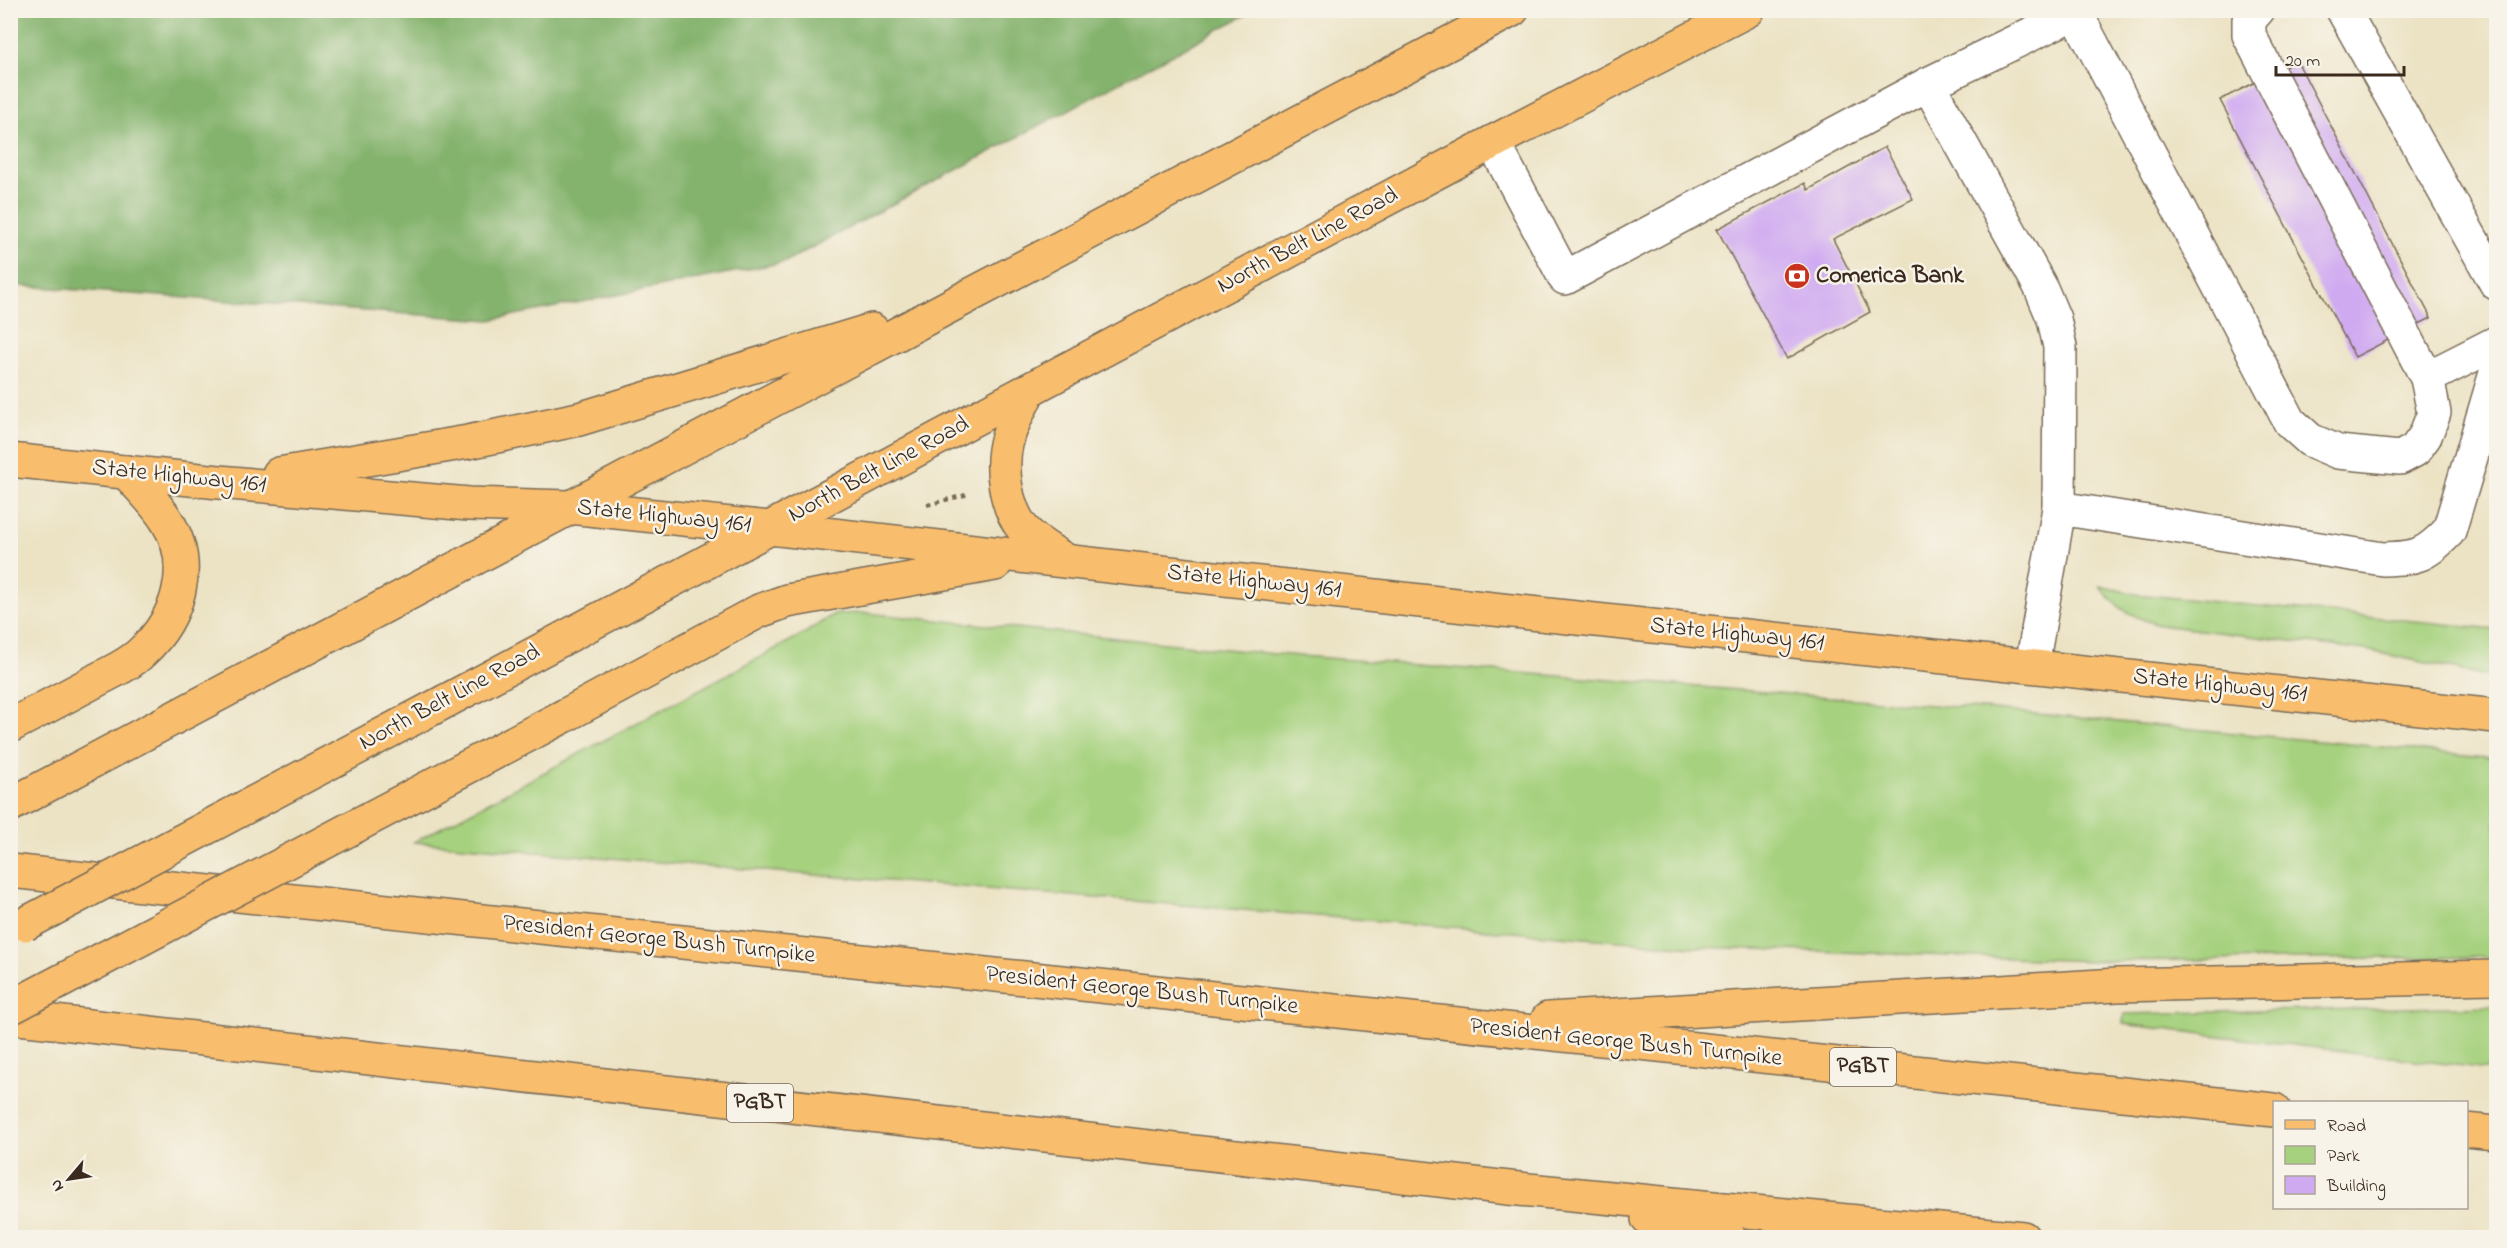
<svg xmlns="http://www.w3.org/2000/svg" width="2507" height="1248" font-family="'Indie Flower',sans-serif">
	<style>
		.green { fill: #a6d17e; stroke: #707e4e; stroke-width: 1.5 }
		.forest { fill: #84b36d; stroke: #606e46; stroke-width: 1.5 }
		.building { fill: #d0aaf1 }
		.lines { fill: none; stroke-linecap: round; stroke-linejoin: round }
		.minor-casing { stroke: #796b58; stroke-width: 36 }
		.major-casing { stroke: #796b58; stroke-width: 36 }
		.highway-casing { stroke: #796b58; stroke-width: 36 }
		.path { stroke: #796b58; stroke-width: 4; stroke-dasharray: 4.5 4.5; stroke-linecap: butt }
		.minor { stroke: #fff; stroke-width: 33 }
		.major { stroke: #f9be6d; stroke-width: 33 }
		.highway { stroke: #f9be6d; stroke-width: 33 }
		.major-bridge-casing { stroke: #796b58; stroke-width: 36; stroke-linecap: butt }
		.major-bridge { stroke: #f9be6d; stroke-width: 33 }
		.labels { text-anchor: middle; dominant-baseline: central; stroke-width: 5; stroke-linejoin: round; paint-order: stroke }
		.shield { fill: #f7f3e8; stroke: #73665b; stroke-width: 1.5 }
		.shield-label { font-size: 22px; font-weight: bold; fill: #3b2a1e }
		.street-label { font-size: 24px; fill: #3b2a1e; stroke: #f7f3e8 }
		.poi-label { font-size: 24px; font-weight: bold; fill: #3b2a1e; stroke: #f7f3e8; text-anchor: start }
	</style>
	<rect width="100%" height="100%" fill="#f7f3e8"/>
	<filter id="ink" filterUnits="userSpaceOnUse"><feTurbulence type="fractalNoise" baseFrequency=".0167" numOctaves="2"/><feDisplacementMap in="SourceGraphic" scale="12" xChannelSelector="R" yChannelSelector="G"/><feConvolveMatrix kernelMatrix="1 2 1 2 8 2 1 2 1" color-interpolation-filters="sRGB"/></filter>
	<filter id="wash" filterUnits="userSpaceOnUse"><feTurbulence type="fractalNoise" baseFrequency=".008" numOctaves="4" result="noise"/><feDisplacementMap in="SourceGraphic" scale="24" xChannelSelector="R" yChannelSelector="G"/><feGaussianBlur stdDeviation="1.35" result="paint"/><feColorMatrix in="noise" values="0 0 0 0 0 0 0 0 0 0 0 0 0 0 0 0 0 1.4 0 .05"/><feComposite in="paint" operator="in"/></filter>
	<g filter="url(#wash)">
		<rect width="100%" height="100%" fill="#ece3c5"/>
		<g class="green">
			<path d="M2100 586 2135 594 2496 629V678L2366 650 2159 625C2131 616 2118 610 2100 586Z"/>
			<polygon points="866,613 1275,654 1983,709 2496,758 2496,957 2094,961 1694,947 414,842 805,633 834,614"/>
			<polygon points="2496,1006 2496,1070 2123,1024 2124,1014"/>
		</g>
		<polygon class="forest" points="10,11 11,10 1253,11 785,262 490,320 11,285"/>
		<g id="blocks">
			<g class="building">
				<polygon points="2297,61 2431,318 2355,357 2220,100"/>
				<polygon points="1885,147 1913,199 1833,239 1870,312 1787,359 1717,229 1805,183 1808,190"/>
			</g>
		</g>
	</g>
	<g filter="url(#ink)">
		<use href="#blocks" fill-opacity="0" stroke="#796b58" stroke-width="1.5"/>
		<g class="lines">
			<g class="minor-casing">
				<g id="minor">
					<polyline points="2343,10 2496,283"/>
					<polyline points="2076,13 2290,422 2310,440 2338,452 2400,458 2415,450 2425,436 2434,413 2427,378 2249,35 2249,20 2258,10"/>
					<polyline points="1928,84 2040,286 2054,319 2060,347 2059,508"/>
					<polyline points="1493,142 1565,278 1928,84 2081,10"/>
					<polyline points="2427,378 2496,343"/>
					<path d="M2032 666 2059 508 2383 559C2417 558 2425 556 2449 531L2496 373"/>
				</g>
			</g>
			<g class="major-casing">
				<g id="major">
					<path d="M1029 390C1022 405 1013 421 1008 437 999 465 1005 507 1024 530 1036 543 1051 551 1065 560"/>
					<polyline points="10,460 219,482 469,504 569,507 770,528 1465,606 2496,716"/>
					<polyline points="279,474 468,442 579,419 872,330"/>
					<polyline points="446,701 1493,142 1748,10"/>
					<polyline points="566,715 759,611 787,601 995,564"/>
					<path d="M10 726C39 711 67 696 95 681 111 672 129 665 142 652 179 618 195 565 167 521 156 503 140 488 126 472"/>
					<polyline points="10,805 948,307 1512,10"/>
				</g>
			</g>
			<g class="highway-casing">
				<g id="highway">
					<polyline points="10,871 2274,1110"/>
					<polyline points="10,1017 1509,1188 2023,1238"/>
					<polyline points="1548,1019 2117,985 2496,977"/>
					<polyline points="2466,1130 2496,1133"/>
					<polyline points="1648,1219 1730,1238"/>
				</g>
			</g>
			<polyline class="path" points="927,505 969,494"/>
			<use href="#minor" class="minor"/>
			<use href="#major" class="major"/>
			<use href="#highway" class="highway"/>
			<g class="major-bridge-casing">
				<g id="major-bridge">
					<polyline points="25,924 446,701"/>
					<polyline points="10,1008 566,715"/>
				</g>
			</g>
			<use href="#major-bridge" class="major-bridge"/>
		</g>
	</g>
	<defs>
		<g id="bank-disc" transform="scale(1.35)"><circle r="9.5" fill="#c8321e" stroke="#f7f3e8"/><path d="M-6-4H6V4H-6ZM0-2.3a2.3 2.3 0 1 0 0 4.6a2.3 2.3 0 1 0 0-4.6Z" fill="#fff"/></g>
	</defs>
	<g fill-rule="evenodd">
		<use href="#bank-disc" x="1797" y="276"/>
	</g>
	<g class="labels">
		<g class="shield">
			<rect x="1830" y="1048" width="66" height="38" rx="4.5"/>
			<rect x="727" y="1084" width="66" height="38" rx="4.5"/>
		</g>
		<g class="shield-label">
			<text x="1863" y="1067">PGBT</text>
			<text x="760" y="1103">PGBT</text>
		</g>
		<g class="street-label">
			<text transform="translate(1308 241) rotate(-28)">North Belt Line Road</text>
			<text transform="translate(879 470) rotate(-28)">North Belt Line Road</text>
			<text transform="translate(179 477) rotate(6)">State Highway 161</text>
			<text transform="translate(664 517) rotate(6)">State Highway 161</text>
			<text transform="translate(1254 582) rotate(6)">State Highway 161</text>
			<text transform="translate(1737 635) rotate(6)">State Highway 161</text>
			<text transform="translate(2220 686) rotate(6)">State Highway 161</text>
			<text transform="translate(450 698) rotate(-28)">North Belt Line Road</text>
			<text transform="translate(659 940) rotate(6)">President George Bush Turnpike</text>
			<text transform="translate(1142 991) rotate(6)">President George Bush Turnpike</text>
			<text transform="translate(1626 1043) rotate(6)">President George Bush Turnpike</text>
		</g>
		<g class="poi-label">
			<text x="1816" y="276">Comerica Bank</text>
		</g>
	</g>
	<rect width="2507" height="1248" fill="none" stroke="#f7f3e8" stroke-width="36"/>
	<rect x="2273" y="1101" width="195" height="108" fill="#f7f3e8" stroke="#aca397" stroke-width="1.5"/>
	<rect x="2285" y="1120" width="30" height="9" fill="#f9be6d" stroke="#aca397" stroke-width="1.5"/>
	<text x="2327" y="1131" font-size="18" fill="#3b2a1e">Road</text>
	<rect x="2285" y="1146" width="30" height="18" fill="#a6d17e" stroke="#aca397" stroke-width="1.5"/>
	<text x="2327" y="1161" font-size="18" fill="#3b2a1e">Park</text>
	<rect x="2285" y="1176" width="30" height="18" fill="#d0aaf1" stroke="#aca397" stroke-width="1.5"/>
	<text x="2327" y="1191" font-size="18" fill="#3b2a1e">Building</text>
	<g transform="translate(69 1179) rotate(241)" stroke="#f7f3e8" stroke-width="4.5" paint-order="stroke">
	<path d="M0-4.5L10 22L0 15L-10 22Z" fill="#3b2a1e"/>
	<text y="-9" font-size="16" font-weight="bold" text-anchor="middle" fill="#3b2a1e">N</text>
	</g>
	<path d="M2276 66v9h128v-9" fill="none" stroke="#3b2a1e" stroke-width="3"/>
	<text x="2285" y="66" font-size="18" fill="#3b2a1e" stroke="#f7f3e8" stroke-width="4.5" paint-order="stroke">20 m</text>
</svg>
